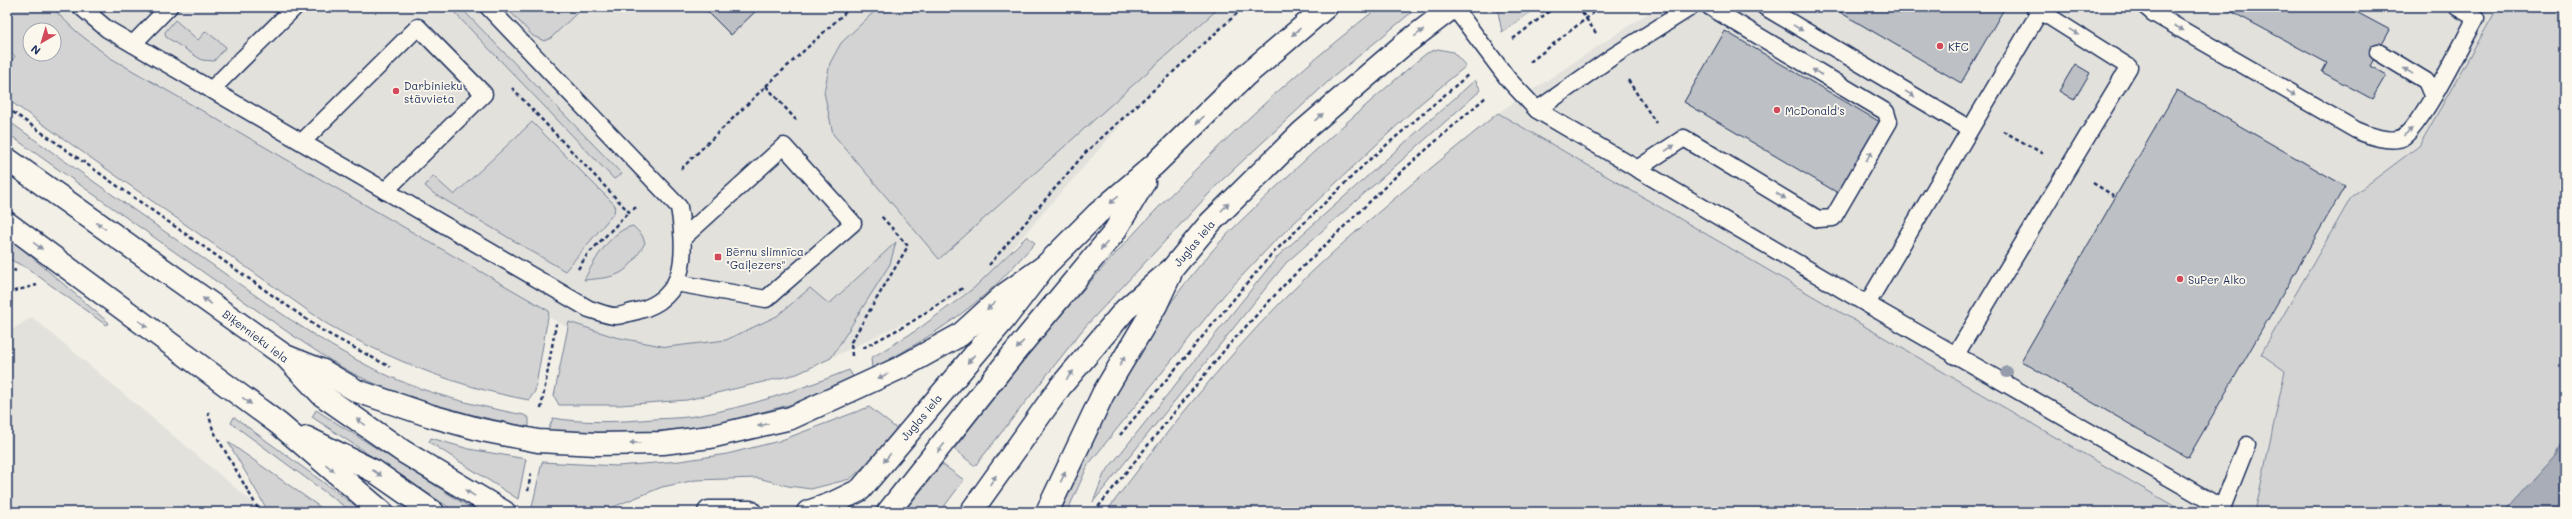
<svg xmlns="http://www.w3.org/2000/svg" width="2572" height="519" font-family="Mali,sans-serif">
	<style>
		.built { fill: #e2e1dc }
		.green { fill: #d2d3d2; stroke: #768198; fill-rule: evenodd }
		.water { fill: #a9adb7; stroke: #707b93 }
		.building { fill: #bdc0c4; stroke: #1b2f5e }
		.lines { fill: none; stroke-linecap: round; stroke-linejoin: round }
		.service-casing { stroke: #1b2f5e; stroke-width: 19 }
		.primary-casing { stroke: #1b2f5e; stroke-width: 25 }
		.path { stroke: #1b2f5e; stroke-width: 2.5; stroke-dasharray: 4 3; stroke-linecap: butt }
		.service { stroke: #fbf7ec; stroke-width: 16 }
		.primary { stroke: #fbf7ec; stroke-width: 22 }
		.tree { fill: #959cab }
		.oneway { fill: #8b93a5 }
		.poi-dot { fill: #d1495b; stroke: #fbf7ec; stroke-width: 1.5 }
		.labels { text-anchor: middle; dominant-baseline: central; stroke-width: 3.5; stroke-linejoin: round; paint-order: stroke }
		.poi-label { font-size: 11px; fill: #1b2f5e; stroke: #fbf7ec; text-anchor: start }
		.street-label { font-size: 11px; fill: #1b2f5e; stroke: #fbf7ec }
	</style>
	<rect width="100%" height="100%" fill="#f2efe6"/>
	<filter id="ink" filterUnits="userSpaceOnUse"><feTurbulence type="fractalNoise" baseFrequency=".025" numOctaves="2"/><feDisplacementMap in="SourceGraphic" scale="8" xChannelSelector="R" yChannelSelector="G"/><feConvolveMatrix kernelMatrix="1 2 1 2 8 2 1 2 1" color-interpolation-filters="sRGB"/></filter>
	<g filter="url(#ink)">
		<g class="built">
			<polygon points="20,7 1245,7 1139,104 978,287 829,359 680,390 461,268"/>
			<polygon points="1657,7 2498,7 2419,146 2352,196 2262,354 2285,371 2255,512 2184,512 1498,113"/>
			<polygon points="32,317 263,511 264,512 7,512 7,333"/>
		</g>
		<g class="green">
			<path d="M7 7H51L77 32 109 57 549 311 535 391 529 400C457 387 391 360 327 324L7 99V67L15 56 7 51ZM30 30H54V54H30Z"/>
			<polygon points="449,7 460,7 622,174 614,179"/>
			<polygon points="506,7 583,7 551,38 544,41 533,36"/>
			<polygon points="879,7 1220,7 939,259 833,134 824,92 830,63 841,43"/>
			<path d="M1379 7H1418L1332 78 1220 182 1084 328 975 466 954 449C990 403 1026 356 1064 312 1159 201 1264 96 1379 7Z"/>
			<polygon points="1497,7 1538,7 1502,32"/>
			<polygon points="2498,7 2565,7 2565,432 2556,454 2504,512 2255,512 2285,371 2261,354 2352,196 2419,146"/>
			<polygon points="175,20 198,40 206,31 226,47 214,61 202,60 166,37 165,32"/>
			<path d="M1438 49 1453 52 1466 66 1420 104 1357 163 1273 243 1224 295 1088 465 1067 512H1060C1097 420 1142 332 1207 257 1226 234 1249 213 1271 192 1318 147 1367 104 1417 61L1427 53Z"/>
			<polygon points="1475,80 1481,90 1286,263 1093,502 1104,474 1278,256"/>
			<path d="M1498 113 2184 512H1106C1161 439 1219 365 1284 299 1351 232 1425 173 1498 113Z"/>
			<path d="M7 120C76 169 145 218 214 266 265 302 316 340 372 368 419 392 472 405 524 415L529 418V427C477 417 425 404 376 384 345 372 317 351 289 333L7 133Z"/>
			<polygon points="532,122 615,205 614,213 565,271 433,193 425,186 433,176 454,195"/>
			<path d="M633 226 642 235 645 243C626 275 621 277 584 280 594 261 611 230 633 226Z"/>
			<path d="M1027 236 1035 243C1020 259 1005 277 988 292 953 323 913 347 872 369L871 358 917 330 974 288Z"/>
			<polygon points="7,237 19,246 109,323 106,325 27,268 7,258"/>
			<polygon points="896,242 890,264 831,358 797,374 687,400 620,405 559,405 554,396 569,322 615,337 667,347 726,340 777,316 810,288 829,304"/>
			<path d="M849 370 854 378 807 400 710 426 628 434 548 431 553 418C582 423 612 422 641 420 659 418 677 419 695 416 749 407 798 390 849 370Z"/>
			<polygon points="869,407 897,429 869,462 850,479 811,489 788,486 758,478 696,480 662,487 601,512 540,512 532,507 542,462 617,466 680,461 727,454 779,441"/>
			<polygon points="316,410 477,512 456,512 312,417"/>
			<polygon points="234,417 364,512 352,512 231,423"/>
			<polygon points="431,438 469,449 526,459 518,499 429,442"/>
			<polygon points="228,442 327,512 271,512 265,506"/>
			<polygon points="942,464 964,480 940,512 904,512"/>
		</g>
		<polygon class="water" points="2565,432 2565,512 2504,512 2556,454"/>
		<g class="building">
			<polygon points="703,7 760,7 731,35"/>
			<polygon points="1831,7 2000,7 2004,9 1961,83"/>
			<polygon points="2223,7 2347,7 2390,30 2370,66 2386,75 2372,99 2322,72 2327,63"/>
			<polygon points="1725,31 1880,122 1838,193 1684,102"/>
			<polygon points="2075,64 2090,73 2074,100 2059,91"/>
			<polygon points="2177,90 2345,186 2188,458 2021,361"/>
		</g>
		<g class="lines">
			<g class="service-casing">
				<g id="service">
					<path d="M81 7 107 29 589 309C597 311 607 316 616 316 622 316 630 312 637 311 689 298 686 250 679 207L488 7"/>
					<polyline points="1454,7 1508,79 1537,110 1867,304 2222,508 2247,445"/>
					<polyline points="1765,7 1970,129"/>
					<path d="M2146 7 2153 13 2356 130C2367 135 2391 144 2403 137 2423 124 2462 43 2476 18L2457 7"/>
					<polyline points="133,44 169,7"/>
					<polyline points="2378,52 2426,81 2432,95"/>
					<polyline points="211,90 295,7"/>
					<polyline points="1537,110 1612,57 1691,7"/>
					<polyline points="302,142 418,27 484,94 385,191"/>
					<polyline points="1637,169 1684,138 1818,219 1833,218 1889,122 1886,112 1710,7"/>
					<polyline points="676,283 766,299 853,223 784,146 684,237"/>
					<polyline points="1867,304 2040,11"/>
					<polyline points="1955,356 2129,67 2034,7"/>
				</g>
			</g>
			<g class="primary-casing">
				<g id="primary">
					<polyline points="7,159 285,356 322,395 404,452 504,512"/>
					<polyline points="7,223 279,424 382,512"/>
					<polyline points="285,356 323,371 357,391 431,416 482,430 538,441 597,444 663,443 710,437 791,418 902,367 960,335 1004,295 1045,266"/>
					<polyline points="307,438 374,471 433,512"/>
					<polyline points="709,512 750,512"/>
					<polyline points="808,512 831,504 860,490 1003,321 1045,266 1097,214 1154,165 1245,76 1326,7"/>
					<polyline points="888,512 1014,353 1113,234 1144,182"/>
					<polyline points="971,512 1060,387 1125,310 1173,268 1210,223 1302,132 1402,46 1453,7"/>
					<polyline points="1047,512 1103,394 1156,305 1170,275"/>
				</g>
			</g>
			<g class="path">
				<polyline points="1578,7 1596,33"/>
				<polyline points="1513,39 1555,7"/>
				<polyline points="1530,62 1601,7"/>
				<polyline points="1628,80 1656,123"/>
				<polyline points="766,86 851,7"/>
				<polyline points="512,88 629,212 638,206"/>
				<polyline points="7,108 323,331 390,367"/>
				<polyline points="2003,131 2044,154"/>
				<polyline points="681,169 766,86 796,120"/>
				<polyline points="2093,183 2116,197"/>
				<polyline points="989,265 1086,152 1244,7"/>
				<polyline points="7,267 16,271"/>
				<polyline points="578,269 587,255 629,212"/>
				<polyline points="7,293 37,285"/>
				<polyline points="863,348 910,323 963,288"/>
				<polyline points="852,356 851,342 908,246 881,216"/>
				<polyline points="541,409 556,324"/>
				<polyline points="208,412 213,430 260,512"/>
				<polyline points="1120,435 1270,256 1368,161 1469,74"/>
				<polyline points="528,491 531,472"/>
				<polyline points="1094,512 1227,347 1287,282 1393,179 1487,96"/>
			</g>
			<use href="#service" class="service"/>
			<use href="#primary" class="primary"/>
		</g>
		<circle class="tree" cx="2007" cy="372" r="6"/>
		<defs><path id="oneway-solid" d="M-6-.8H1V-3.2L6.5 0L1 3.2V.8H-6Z"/></defs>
		<g class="oneway">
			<use href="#oneway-solid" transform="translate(1798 28) rotate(31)"/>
			<use href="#oneway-solid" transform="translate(2179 28) rotate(30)"/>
			<use href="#oneway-solid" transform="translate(1296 32) rotate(140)"/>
			<use href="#oneway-solid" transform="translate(2074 32) rotate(32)"/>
			<use href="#oneway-solid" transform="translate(1419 33) rotate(-38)"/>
			<use href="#oneway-solid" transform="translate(2408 71) rotate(-149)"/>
			<use href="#oneway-solid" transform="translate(1817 72) rotate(-150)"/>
			<use href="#oneway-solid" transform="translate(2291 93) rotate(30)"/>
			<use href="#oneway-solid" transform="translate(1910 94) rotate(31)"/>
			<use href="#oneway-solid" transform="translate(1319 117) rotate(-41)"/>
			<use href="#oneway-solid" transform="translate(1200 120) rotate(136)"/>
			<use href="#oneway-solid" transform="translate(2408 132) rotate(-41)"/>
			<use href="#oneway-solid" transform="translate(1670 148) rotate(-33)"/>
			<use href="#oneway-solid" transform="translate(1869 156) rotate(-59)"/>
			<use href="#oneway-solid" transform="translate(1781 196) rotate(31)"/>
			<use href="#oneway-solid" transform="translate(1114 200) rotate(139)"/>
			<use href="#oneway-solid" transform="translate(1225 207) rotate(-46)"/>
			<use href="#oneway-solid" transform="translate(101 226) rotate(-145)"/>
			<use href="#oneway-solid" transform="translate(38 246) rotate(36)"/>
			<use href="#oneway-solid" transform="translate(1104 246) rotate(130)"/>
			<use href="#oneway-solid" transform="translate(207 301) rotate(-145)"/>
			<use href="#oneway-solid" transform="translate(991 306) rotate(138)"/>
			<use href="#oneway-solid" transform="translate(143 324) rotate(36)"/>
			<use href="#oneway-solid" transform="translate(1020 345) rotate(130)"/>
			<use href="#oneway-solid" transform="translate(971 359) rotate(130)"/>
			<use href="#oneway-solid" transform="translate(1122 361) rotate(-61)"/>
			<use href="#oneway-solid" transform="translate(1070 375) rotate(-52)"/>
			<use href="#oneway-solid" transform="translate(883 376) rotate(154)"/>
			<use href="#oneway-solid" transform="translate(247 401) rotate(36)"/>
			<use href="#oneway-solid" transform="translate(361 422) rotate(-145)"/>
			<use href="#oneway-solid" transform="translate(763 425) rotate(167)"/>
			<use href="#oneway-solid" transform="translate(635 443) rotate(178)"/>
			<use href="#oneway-solid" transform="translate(941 448) rotate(128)"/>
			<use href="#oneway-solid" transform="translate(887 458) rotate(129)"/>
			<use href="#oneway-solid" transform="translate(330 468) rotate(41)"/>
			<use href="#oneway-solid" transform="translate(377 473) rotate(33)"/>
			<use href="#oneway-solid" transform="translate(1063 477) rotate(-65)"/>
			<use href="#oneway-solid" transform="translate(993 480) rotate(-56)"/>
			<use href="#oneway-solid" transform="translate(470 493) rotate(-148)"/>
		</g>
	</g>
	<g class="poi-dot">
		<circle cx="1940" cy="46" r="4"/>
		<circle cx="396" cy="91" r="4"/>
		<circle cx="1777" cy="110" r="4"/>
		<rect x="714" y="253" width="8" height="8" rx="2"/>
		<circle cx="2180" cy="279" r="4"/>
	</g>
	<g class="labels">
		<g class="poi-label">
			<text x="1948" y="46">KFC</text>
			<text x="404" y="85">Darbinieku<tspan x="404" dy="13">stāvvieta</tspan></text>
			<text x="1785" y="110">McDonald's</text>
			<text x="726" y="251">Bērnu slimnīca<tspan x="726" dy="13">"Gaiļezers"</tspan></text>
			<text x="2188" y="279">SuPer Alko</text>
		</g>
		<g class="street-label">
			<text transform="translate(1194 243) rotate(-50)">Juglas iela</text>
			<text transform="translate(256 336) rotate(37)">Biķernieku iela</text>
			<text transform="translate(921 417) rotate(-50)">Juglas iela</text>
		</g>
	</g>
	<rect width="2572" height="519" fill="none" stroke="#fbf7ec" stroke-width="24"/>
	<rect x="12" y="12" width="2548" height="495" fill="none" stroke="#1b2f5e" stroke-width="1.5" filter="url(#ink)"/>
	<g transform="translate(42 42) rotate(218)"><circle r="19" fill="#fbf7ec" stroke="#a1a7b3"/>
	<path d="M0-3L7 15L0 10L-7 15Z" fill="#d1495b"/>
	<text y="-6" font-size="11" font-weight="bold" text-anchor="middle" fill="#1b2f5e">N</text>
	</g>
</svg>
